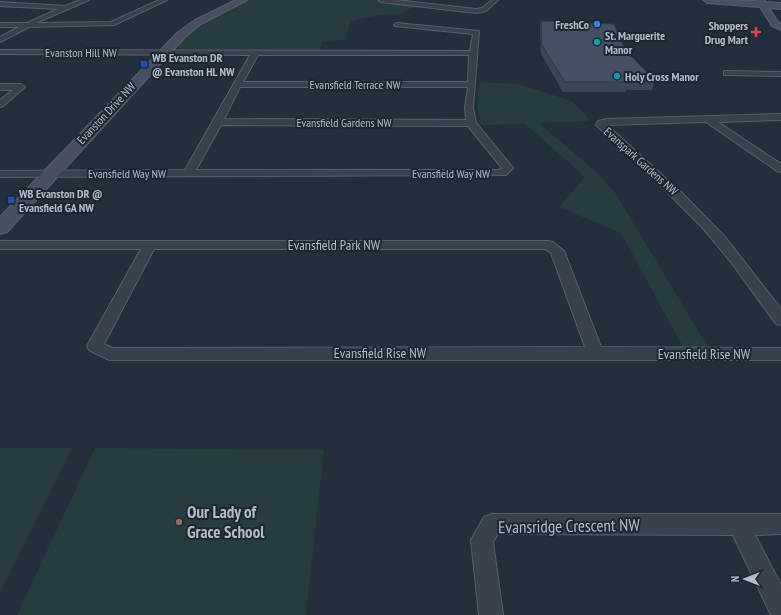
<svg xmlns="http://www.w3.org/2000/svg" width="781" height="615" font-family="'PT Sans Narrow',sans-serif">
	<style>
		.green { fill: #263c3f }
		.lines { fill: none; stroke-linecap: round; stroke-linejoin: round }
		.street-casing { stroke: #565f6c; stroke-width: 2 }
		.secondary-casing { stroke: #565f6c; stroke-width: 2 }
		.street { fill: #38414e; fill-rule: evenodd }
		.secondary { fill: #465061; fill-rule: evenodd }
		.wall { fill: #3b4654 }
		.building { fill: #455162; stroke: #303945 }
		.shop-dot { fill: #3f7fe0; stroke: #1d2633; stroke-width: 1.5 }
		.health-dot { fill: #e0444e; stroke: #1d2633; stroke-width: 1.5 }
		.culture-dot { fill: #0f9aa8; stroke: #1d2633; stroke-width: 1.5 }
		.transit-dot { fill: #1a4fb4; stroke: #1d2633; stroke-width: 1.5 }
		.education-dot { fill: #8d6e63; stroke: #1d2633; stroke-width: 1.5 }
		.labels { text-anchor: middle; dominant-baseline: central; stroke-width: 4; stroke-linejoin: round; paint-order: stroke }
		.far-poi-label { font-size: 12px; font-weight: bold; fill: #b4bcc9; stroke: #1d2633; text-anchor: start }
		.far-street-label { font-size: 12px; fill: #b4bcc9; stroke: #1d2633 }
		.street-label { font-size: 14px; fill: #b4bcc9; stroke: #1d2633 }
		.near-poi-label { font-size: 17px; font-weight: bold; fill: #b4bcc9; stroke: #1d2633; text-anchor: start }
		.near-street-label { font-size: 17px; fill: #b4bcc9; stroke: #1d2633 }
	</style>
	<rect width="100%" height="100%" fill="#242f3e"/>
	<g class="green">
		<path d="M250 0H370L415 6 401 14 379 15 350 21 346 40 323 41 319 51 182 49 176 47C196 25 223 12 250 0Z"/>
		<polygon points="479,82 518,84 572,101 590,120 588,121 539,123 594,170 614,191 708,347 683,347 621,233 559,207 585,177 525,124 481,125 477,108"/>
		<polygon points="0,448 72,448 0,592"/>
		<polygon points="95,448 324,450 306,615 17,615"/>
	</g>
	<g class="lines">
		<g class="street-casing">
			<g id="street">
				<polygon points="81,0 89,0 36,23 111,22 159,0 167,0 114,25 29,27 0,42 0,37 19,27 0,27 0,23 27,23 58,9 0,6 0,2 65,6"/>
				<polygon points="378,0 396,0 476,9 482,8 492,0 498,0 486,11 476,13 381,2"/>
				<path d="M397 23 479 31 473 108 476 123 513 168 506 175 0 177V171L185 170 250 55 0 54V50L470 51 473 34 395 26 394 25ZM258 55H469L468 82H243ZM240 87H468L465 108 466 120 224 119ZM221 125 468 126 502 168 499 170H196Z"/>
				<polygon points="724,71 781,72 781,76 727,75 724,75"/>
				<polygon points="0,84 21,84 25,87 3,106 0,107 0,100 13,90 0,90"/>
				<polygon points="781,114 781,120 718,122 781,164 781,172 777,171 706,122 607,125 681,192 725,237 781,309 781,325 776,324 731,262 702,227 658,183 596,125 598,121 607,119"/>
				<path d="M0 241H548L553 242 564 251 601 347 781 348V360H109L89 350 87 346 141 249H0ZM154 249H545L551 253 585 347 112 348 104 344Z"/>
				<polygon points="492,514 781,514 781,534 755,535 781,585 781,615 771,615 733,535 498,534 493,542 503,615 479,615 471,540 484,517"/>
			</g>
		</g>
		<g class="secondary-casing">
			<g id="secondary">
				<polygon points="236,0 247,0 201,24 185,37 7,232 0,234 0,217 177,33 195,20"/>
				<polygon points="703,0 757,1 756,0 764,0 766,2 781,3 781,9 769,8 778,22 781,23 781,30 772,26 760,7 707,3"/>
			</g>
		</g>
		<use href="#street" class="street"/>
		<use href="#secondary" class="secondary"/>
	</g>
	<polygon class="wall" points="541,21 627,55 655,80 652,90 626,90 626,92 563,92 541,54 540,29"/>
	<polygon class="building" points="541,21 614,24 627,55 632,57 655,80 627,80 628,82 565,82 542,45"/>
	<circle class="shop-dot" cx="597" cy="24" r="4"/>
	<path class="health-dot" d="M754 26h4v4h4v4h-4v4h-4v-4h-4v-4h4z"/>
	<g class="culture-dot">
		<circle cx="597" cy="42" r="4"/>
		<circle cx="617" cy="76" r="4"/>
	</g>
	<g class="transit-dot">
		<rect x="140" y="60" width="8" height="8" rx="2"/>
		<rect x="7" y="196" width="8" height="8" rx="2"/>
	</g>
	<circle class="education-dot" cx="179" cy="522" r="4"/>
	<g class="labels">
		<g class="far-poi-label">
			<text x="589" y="24" text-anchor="end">FreshCo</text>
			<text x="748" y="25" text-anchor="end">Shoppers<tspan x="748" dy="14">Drug Mart</tspan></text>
			<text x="605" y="35">St. Marguerite<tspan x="605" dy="14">Manor</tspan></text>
			<text x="152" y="57">WB Evanston DR<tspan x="152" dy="14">@ Evanston HL NW</tspan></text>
			<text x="625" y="76">Holy Cross Manor</text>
			<text x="19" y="193">WB Evanston DR @<tspan x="19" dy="14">Evansfield GA NW</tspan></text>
		</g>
		<g class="far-street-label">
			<text x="81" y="52">Evanston Hill NW</text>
			<text x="355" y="84">Evansfield Terrace NW</text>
			<text transform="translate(106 113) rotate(-47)">Evanston Drive NW</text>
			<text x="344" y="122">Evansfield Gardens NW</text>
			<text transform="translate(641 161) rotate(42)">Evanspark Gardens NW</text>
			<text x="127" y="173">Evansfield Way NW</text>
			<text x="451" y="173">Evansfield Way NW</text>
		</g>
		<g class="street-label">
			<text x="334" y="245">Evansfield Park NW</text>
			<text x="380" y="353">Evansfield Rise NW</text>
			<text x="704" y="354">Evansfield Rise NW</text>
		</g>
		<g class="near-poi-label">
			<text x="187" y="512">Our Lady of<tspan x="187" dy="20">Grace School</tspan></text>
		</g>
		<g class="near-street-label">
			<text transform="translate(569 526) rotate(-1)">Evansridge Crescent NW</text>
		</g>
	</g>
	<g transform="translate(745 579) rotate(270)" stroke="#1d2633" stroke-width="3" paint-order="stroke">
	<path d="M0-3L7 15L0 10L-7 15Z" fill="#b4bcc9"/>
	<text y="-6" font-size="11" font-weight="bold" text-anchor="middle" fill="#b4bcc9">N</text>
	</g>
</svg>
